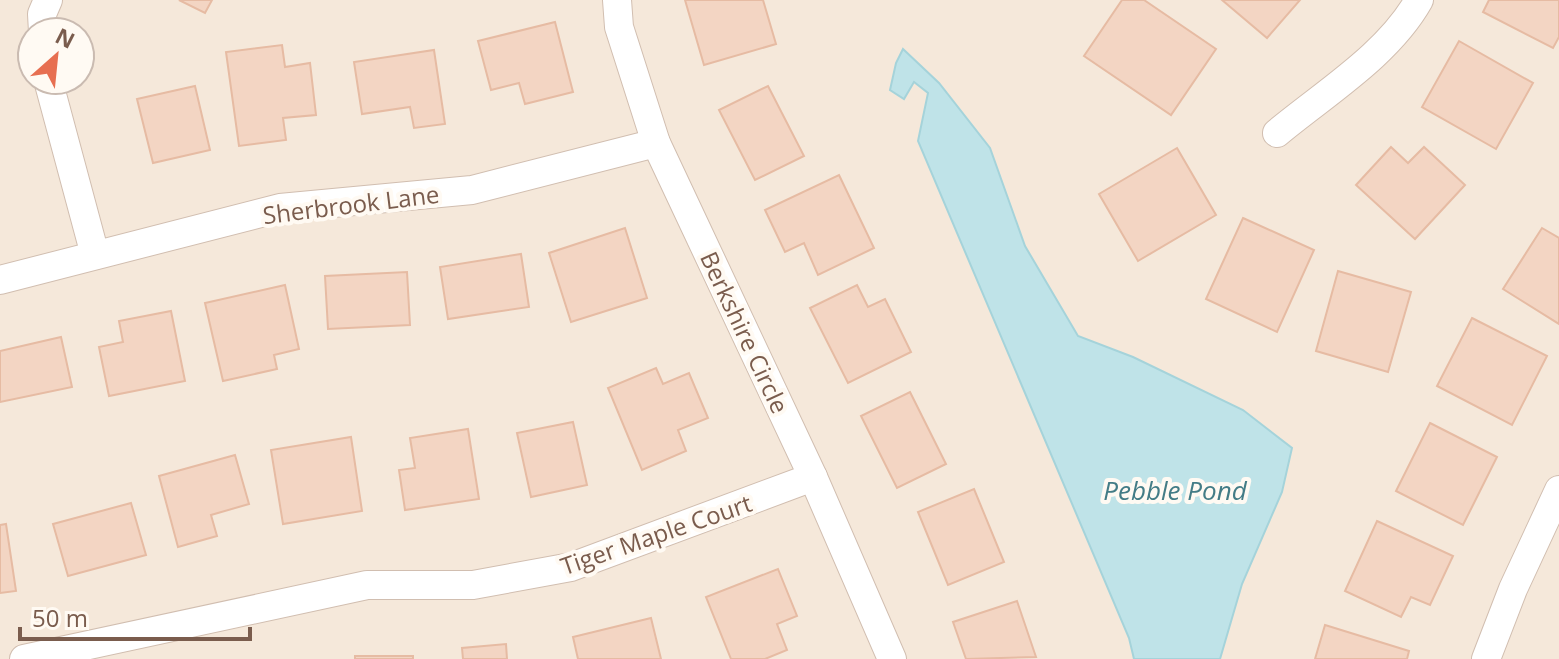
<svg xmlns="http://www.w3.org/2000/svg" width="1559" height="659" font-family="'Open Sans',sans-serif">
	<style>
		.residential { fill: #f5e8da; fill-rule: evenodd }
		.water { fill: #bfe3e8; stroke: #a5d3da; stroke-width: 2 }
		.building { fill: #f3d5c3; stroke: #e6bba3; stroke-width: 2 }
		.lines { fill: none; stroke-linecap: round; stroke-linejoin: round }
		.minor-casing { stroke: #d1beb0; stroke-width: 30 }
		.minor { stroke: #fff; stroke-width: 28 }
		.labels { text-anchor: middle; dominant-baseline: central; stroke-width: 8; stroke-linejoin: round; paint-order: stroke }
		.street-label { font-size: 24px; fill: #7a5c4d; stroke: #fffaf3 }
		.water-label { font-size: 26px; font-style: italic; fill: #437c86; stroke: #fffaf3 }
	</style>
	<rect width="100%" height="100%" fill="#fdf6ec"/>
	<path class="residential" d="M0 0H1559V659H0ZM32 32H80V80H32Z"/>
	<polygon class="water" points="903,49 939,83 990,148 1025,246 1078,336 1133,357 1243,410 1292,448 1282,492 1242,584 1220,659 1134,659 1129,638 918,141 928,93 914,82 904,99 890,90 896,63"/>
	<g class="building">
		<polygon points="179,0 212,0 205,13"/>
		<polygon points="685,0 763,0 776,44 704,65"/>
		<polygon points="1122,0 1144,0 1216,49 1171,115 1084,56"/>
		<polygon points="1222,0 1300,0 1267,38"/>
		<polygon points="1489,0 1559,0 1559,37 1553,48 1483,12"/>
		<polygon points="555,22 573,92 525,104 519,83 491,90 478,41"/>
		<polygon points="1459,41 1533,83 1496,149 1422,107"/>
		<polygon points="282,45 285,67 310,63 316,115 283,118 286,140 239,146 226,52"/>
		<polygon points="434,50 445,124 414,128 410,107 362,114 354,62"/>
		<polygon points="195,86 210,150 153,163 137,99"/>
		<polygon points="768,86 804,156 755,180 719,110"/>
		<polygon points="1391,147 1408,163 1424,147 1465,185 1415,239 1356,185"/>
		<polygon points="1177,148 1216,215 1138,261 1099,194"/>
		<polygon points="839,175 874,248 818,275 804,243 785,252 765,210"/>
		<polygon points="1243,218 1314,250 1277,332 1206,299"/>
		<polygon points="625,228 647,298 571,322 549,253"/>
		<polygon points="1542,228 1559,238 1559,324 1503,289"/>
		<polygon points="521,254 529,307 448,319 440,267"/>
		<polygon points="1338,271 1411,292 1388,372 1316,351"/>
		<polygon points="407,272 410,325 328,329 325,276"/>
		<polygon points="285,285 299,349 274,355 277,369 223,381 205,303"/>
		<polygon points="857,285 868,307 885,299 911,352 848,383 810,308"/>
		<polygon points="171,311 185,381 109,396 99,347 123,342 119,321"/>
		<polygon points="1472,318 1547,356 1512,425 1437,386"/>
		<polygon points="61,337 72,387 0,402 0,351"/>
		<polygon points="656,368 663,384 689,373 708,418 678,430 686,451 642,470 608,388"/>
		<polygon points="910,392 946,464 897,488 861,416"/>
		<polygon points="573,422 587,485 531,497 517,433"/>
		<polygon points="1430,423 1497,457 1463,525 1396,491"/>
		<polygon points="468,429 479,499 405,510 399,470 415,468 410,438"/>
		<polygon points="351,437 362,511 283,524 271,450"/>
		<polygon points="235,455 249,504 211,515 217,536 178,547 159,476"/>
		<polygon points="974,489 1004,562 948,585 918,512"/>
		<polygon points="131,503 146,555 68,576 53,524"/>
		<polygon points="1377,521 1453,556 1430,605 1411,597 1401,617 1345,591"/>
		<polygon points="6,524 16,591 0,593 0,525"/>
		<polygon points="778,569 797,616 777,624 787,650 765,659 731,659 706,597"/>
		<polygon points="1017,601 1036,657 966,659 953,622"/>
		<polygon points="651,618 661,659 578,659 573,637"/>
		<polygon points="1325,625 1409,651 1407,659 1315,659"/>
		<polygon points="506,644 507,659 463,659 462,648"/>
		<rect x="355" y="656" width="58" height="3"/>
	</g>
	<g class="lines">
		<g class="minor-casing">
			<g id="minor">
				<polyline points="617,0 619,27 656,143 813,477 892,659"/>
				<polyline points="43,32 42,14 48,0"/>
				<polyline points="48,80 95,255"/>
				<path d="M1277 133C1325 93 1388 55 1419 0"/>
				<polyline points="0,280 280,208 472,190 656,143"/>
				<polyline points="24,659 367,585 473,585 571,567 813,477"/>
				<polyline points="1486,659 1513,589 1559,490"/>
			</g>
		</g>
		<use href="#minor" class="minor"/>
	</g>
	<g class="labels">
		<g class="street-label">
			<text transform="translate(351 204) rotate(-7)">Sherbrook Lane</text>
			<text transform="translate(745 332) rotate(65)">Berkshire Circle</text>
			<text transform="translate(656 534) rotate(-19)">Tiger Maple Court</text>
		</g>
		<g class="water-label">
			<text x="1175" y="490">Pebble Pond</text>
		</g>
	</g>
	<g transform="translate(56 56) rotate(27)"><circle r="38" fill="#fffaf3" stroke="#cabbb1" stroke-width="2"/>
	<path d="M0-6L14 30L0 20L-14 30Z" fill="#e76f51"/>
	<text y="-12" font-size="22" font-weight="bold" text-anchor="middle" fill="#7a5c4d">N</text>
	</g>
	<path d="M20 627v12h230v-12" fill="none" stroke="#7a5c4d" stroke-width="4"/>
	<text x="32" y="627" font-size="24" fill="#7a5c4d" stroke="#fffaf3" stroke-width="6" paint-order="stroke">50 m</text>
</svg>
